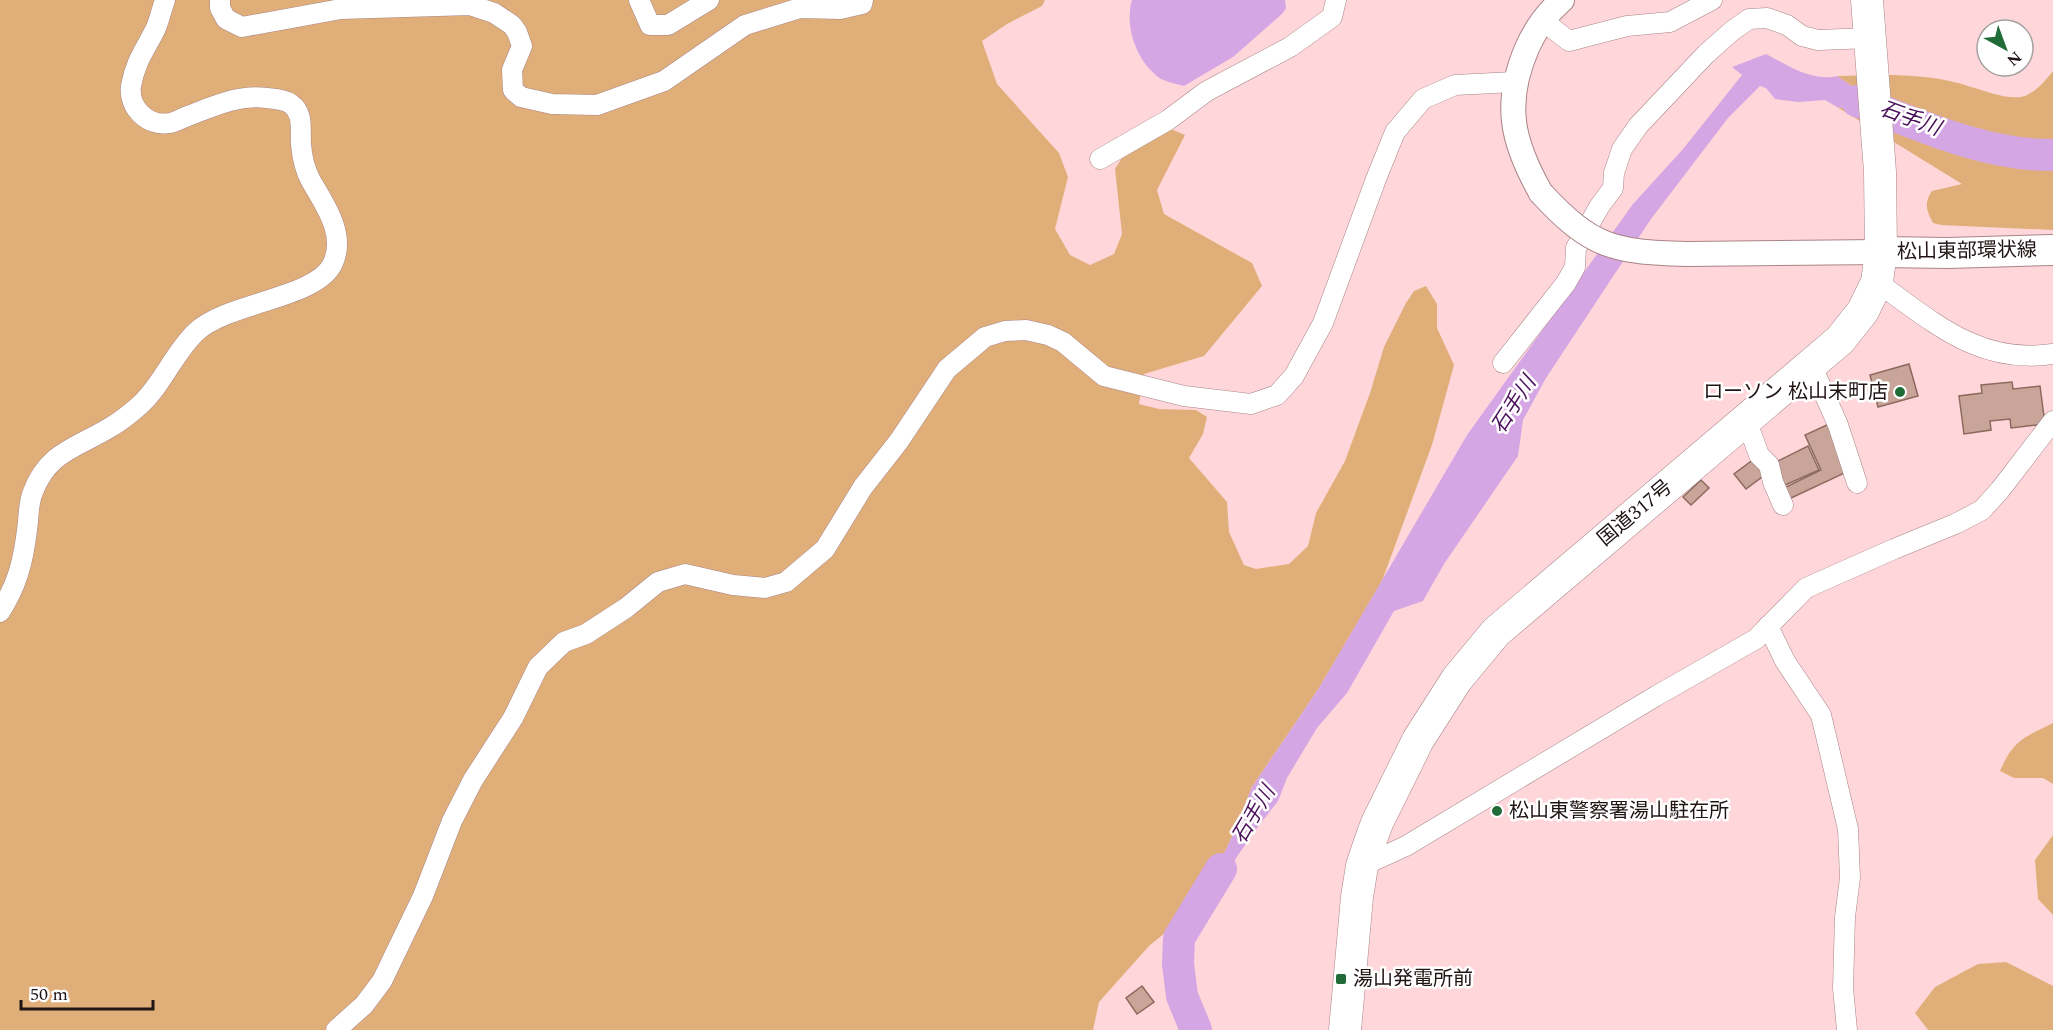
<svg xmlns="http://www.w3.org/2000/svg" width="2053" height="1030" font-family="Spectral,'Noto Sans JP',serif">
	<style>
		.green { fill: #e0af79 }
		.water { fill: #d5a6e4 }
		.lines { fill: none; stroke-linecap: round; stroke-linejoin: round }
		.river { stroke: #d5a6e4; stroke-width: 32 }
		.building { fill: #c8a598; stroke: #8b6b5f; stroke-width: 1.5 }
		.minor-casing { stroke: #a98487; stroke-width: 21 }
		.tertiary-casing { stroke: #a98487; stroke-width: 26 }
		.primary-casing { stroke: #a98487; stroke-width: 32 }
		.trunk-casing { stroke: #a98487; stroke-width: 33 }
		.minor { stroke: #fff; stroke-width: 20 }
		.tertiary { stroke: #fff; stroke-width: 24 }
		.primary { stroke: #fff; stroke-width: 30 }
		.trunk { stroke: #fff; stroke-width: 32 }
		.tertiary-bridge-casing { stroke: #a98487; stroke-width: 26; stroke-linecap: butt }
		.tertiary-bridge { stroke: #fff; stroke-width: 24 }
		.poi-dot { fill: #216b39; stroke: #fff; stroke-width: 2 }
		.labels { text-anchor: middle; dominant-baseline: central; stroke-width: 5; stroke-linejoin: round; paint-order: stroke }
		.street-label { font-size: 20px; fill: #211415; stroke: #fff }
		.poi-label { font-size: 20px; fill: #211415; stroke: #fff; text-anchor: start }
		.water-label { font-size: 21px; font-style: italic; fill: #4b125b; stroke: #fff }
	</style>
	<rect width="100%" height="100%" fill="#ffd7da"/>
	<g class="green">
		<polygon points="0,0 1045,0 1042,6 1007,24 982,41 997,84 1059,153 1068,177 1055,229 1070,255 1090,265 1114,254 1122,234 1115,169 1123,156 1171,129 1185,135 1157,190 1164,214 1252,263 1262,286 1204,356 1144,374 1139,404 1159,409 1196,410 1207,417 1203,434 1189,458 1227,502 1229,532 1244,565 1256,569 1289,564 1308,546 1316,513 1345,461 1370,393 1384,347 1406,303 1414,291 1426,286 1437,304 1437,328 1454,365 1432,445 1382,581 1319,688 1252,787 1230,841 1199,905 1149,946 1099,1002 1093,1030 0,1030"/>
		<path d="M2053 71V230L1941 225 1933 223C1926 211 1924 202 1932 191L1962 184 1837 107 1896 116 1837 76C1881 75 1927 72 1971 87 1986 91 2010 101 2025 96 2037 91 2046 80 2053 71Z"/>
		<path d="M2053 723V784L2043 778H2014L2000 771C2014 739 2024 738 2053 723Z"/>
		<polygon points="2053,835 2053,915 2038,899 2035,860"/>
		<polygon points="2006,962 2053,986 2053,1030 1928,1030 1915,1013 1935,987 1978,964"/>
	</g>
	<g class="water">
		<path d="M1132 0H1285L1286 8 1283 13 1233 57 1184 86C1177 84 1167 82 1161 79 1137 63 1124 27 1132 0Z"/>
		<path d="M1766 54C1787 65 1812 82 1837 76L1898 117 1837 107 1825 100 1798 102 1775 99 1766 88 1760 86 1728 118 1651 219 1546 378 1523 420 1518 456 1444 564 1423 601 1394 611 1347 693 1317 728 1287 778 1278 801 1251 836 1222 879 1199 905 1230 841 1252 787 1319 688 1467 435 1633 204 1683 149 1742 75 1732 67Z"/>
	</g>
	<g class="lines">
		<g class="river">
			<path d="M1857 101C1919 125 1987 156 2053 155"/>
			<polyline points="1196,1030 1182,996 1178,964 1179,938 1221,869"/>
		</g>
	</g>
	<g class="building">
		<polygon points="1909,364 1918,396 1878,407 1870,375"/>
		<polygon points="2012,382 2013,389 2040,386 2045,424 2011,428 2010,419 1990,421 1991,430 1964,434 1959,396 1982,393 1981,385"/>
		<polygon points="1829,424 1851,470 1789,499 1784,488 1821,470 1805,435"/>
		<polygon points="1808,446 1819,470 1783,486 1776,462"/>
		<polygon points="1754,459 1766,474 1746,489 1734,474"/>
		<polygon points="1701,480 1709,488 1691,505 1683,497"/>
		<polygon points="1142,986 1154,1002 1137,1014 1126,998"/>
	</g>
	<g class="lines">
		<g class="minor-casing">
			<g id="minor">
				<polyline points="220,0 220,8 226,19 242,27 341,9 470,5 494,13 512,25 517,32 522,46 512,70 513,90 521,97 552,104 597,105 664,81 745,25 800,8 840,9 862,4 863,0"/>
				<polyline points="639,0 650,25 668,25 709,0"/>
				<polyline points="1543,21 1569,41 1627,26 1670,22 1712,0"/>
				<polyline points="1100,159 1168,120 1207,91 1290,47 1332,17 1336,0"/>
				<path d="M1877 282C1933 322 1979 365 2053 354"/>
				<polyline points="1503,363 1566,283 1575,267 1576,248 1599,207 1613,188 1614,173 1622,149 1638,126 1706,54 1732,31 1749,19 1767,18 1787,25 1802,36 1818,40 1870,38"/>
				<polyline points="1811,364 1838,425 1857,483"/>
				<polyline points="1742,422 1751,433 1759,455 1769,465 1773,482 1783,505"/>
				<path d="M0 612C17 585 23 563 27 530 29 518 28 503 33 492 48 452 76 448 109 428 120 422 131 413 140 405 163 384 173 354 196 332 227 302 317 299 333 263 346 234 325 205 311 181 305 170 302 157 301 144 300 130 304 113 291 104 284 99 275 99 267 98 239 94 214 106 188 116 182 118 176 122 170 123 148 127 128 108 131 86 135 63 144 51 154 32 159 23 161 11 165 0"/>
				<polyline points="1768,626 1785,661 1821,715 1848,829 1850,878 1845,917 1843,988 1847,1030"/>
				<polyline points="1362,866 1406,846 1656,696 1756,639 1806,588 1894,549 1955,524 1982,510 2000,490 2053,421"/>
				<polyline points="336,1030 364,1005 382,981 423,896 452,821 473,780 513,718 538,667 564,642 586,634 626,608 658,582 685,574 733,585 765,588 786,582 825,549 863,487 899,441 947,369 985,337 1005,331 1026,330 1048,335 1063,342 1104,376 1184,396 1251,404 1277,395 1294,376 1323,323 1376,179 1395,132 1423,99 1455,85 1514,82"/>
			</g>
		</g>
		<g class="tertiary-casing">
			<g id="tertiary">
				<path d="M1541 193C1512 142 1503 104 1527 48 1535 30 1547 13 1562 0"/>
				<polyline points="1687,254 1881,252"/>
			</g>
		</g>
		<g class="primary-casing">
			<polyline id="primary" points="1881,252 1948,253 2053,250"/>
		</g>
		<g class="trunk-casing">
			<polyline id="trunk" points="1345,1030 1357,897 1362,866 1369,845 1377,823 1418,740 1457,679 1496,632 1840,340 1863,311 1877,282 1881,252 1880,172 1867,0"/>
		</g>
		<use href="#minor" class="minor"/>
		<use href="#tertiary" class="tertiary"/>
		<use href="#primary" class="primary"/>
		<use href="#trunk" class="trunk"/>
		<g class="tertiary-bridge-casing">
			<path id="tertiary-bridge" d="M1541 193C1592 248 1614 252 1687 254"/>
		</g>
		<use href="#tertiary-bridge" class="tertiary-bridge"/>
	</g>
	<g class="poi-dot">
		<circle cx="1900" cy="392" r="6"/>
		<circle cx="1497" cy="811" r="6"/>
		<rect x="1335" y="973" width="12" height="12" rx="3"/>
	</g>
	<g class="labels">
		<g class="street-label">
			<text transform="translate(1967 251) rotate(-1)">松山東部環状線</text>
			<text transform="translate(1635 513) rotate(-40)">国道317号</text>
		</g>
		<g class="poi-label">
			<text x="1888" y="392" text-anchor="end">ローソン 松山末町店</text>
			<text x="1509" y="811">松山東警察署湯山駐在所</text>
			<text x="1353" y="979">湯山発電所前</text>
		</g>
		<g class="water-label">
			<text transform="translate(1910 119) rotate(20)">石手川</text>
			<text transform="translate(1514 405) rotate(-57)">石手川</text>
			<text transform="translate(1254 815) rotate(-59)">石手川</text>
		</g>
	</g>
	<g transform="translate(2005 48) rotate(139)"><circle r="28" fill="#ffffff" stroke="#a6a1a1" stroke-width="1.5"/>
	<path d="M0-4.5L10 22L0 15L-10 22Z" fill="#216b39"/>
	<text y="-9" font-size="16" font-weight="bold" text-anchor="middle" fill="#211415">N</text>
	</g>
	<path d="M21 1000v9h132v-9" fill="none" stroke="#211415" stroke-width="3"/>
	<text x="30" y="1000" font-size="18" fill="#211415" stroke="#ffffff" stroke-width="4.5" paint-order="stroke">50 m</text>
</svg>
